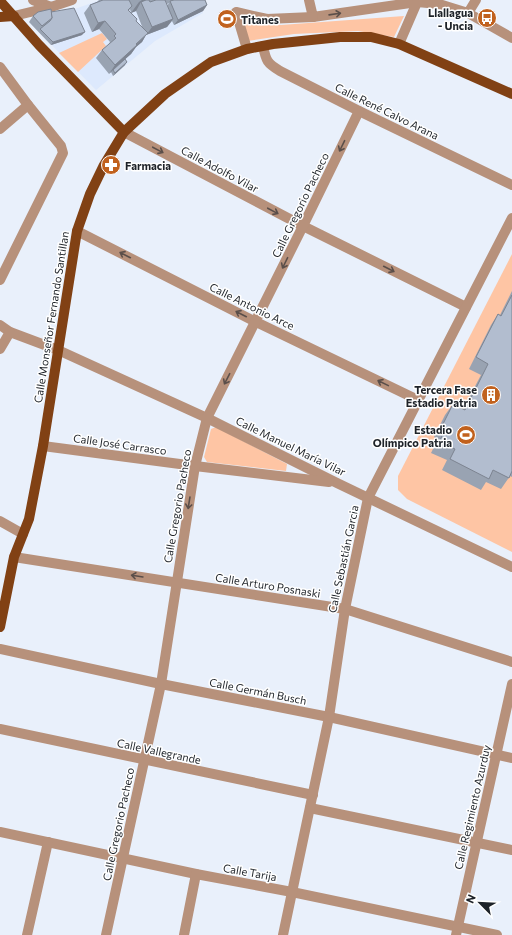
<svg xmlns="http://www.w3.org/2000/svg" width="512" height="935" font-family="Commissioner,sans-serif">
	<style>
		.built { fill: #dde9fd }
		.green { fill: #fec5a4 }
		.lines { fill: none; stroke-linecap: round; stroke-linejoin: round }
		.minor { stroke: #b7917b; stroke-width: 10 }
		.major { stroke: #814114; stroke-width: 10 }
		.wall { fill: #99a3b2; fill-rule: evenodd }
		.shaded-wall { fill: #7d8491 }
		.building { fill: #b2bdcf; stroke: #7d8491 }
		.oneway { stroke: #5b4f4a }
		.labels { text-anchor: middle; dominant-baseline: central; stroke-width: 3; stroke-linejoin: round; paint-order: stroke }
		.poi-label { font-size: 11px; font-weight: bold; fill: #1e2329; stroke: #fff; text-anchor: end }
		.street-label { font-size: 11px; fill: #1e2329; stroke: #fff }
	</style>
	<rect width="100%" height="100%" fill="#e9f0fb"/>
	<polygon class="built" points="100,0 199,0 203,13 155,41 96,90 29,22 72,10"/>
	<g class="green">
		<polygon points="404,16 394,37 358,31 294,34 248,41 243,21 247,19 281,25"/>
		<polygon points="102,33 107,39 103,42 106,46 78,72 59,53"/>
		<polygon points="512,254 512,552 407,499 398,490 398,476"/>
		<polygon points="216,427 287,464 286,471 207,462 204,457 211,429"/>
	</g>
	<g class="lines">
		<g class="minor">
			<polyline points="33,0 51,7"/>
			<polyline points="309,0 313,17 417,2 439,4 468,13 512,38"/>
			<polyline points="468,13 476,0"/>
			<polyline points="14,16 51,7 72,0"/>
			<polyline points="399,44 418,0"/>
			<path d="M263 46C266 61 267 63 280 71L359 111 512 185"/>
			<polyline points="247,49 236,12 267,19 313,17"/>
			<polyline points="0,67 28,105 61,146 63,153 0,280"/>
			<polyline points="0,129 28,105"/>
			<polyline points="124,132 303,226 466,307"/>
			<polyline points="77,231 256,322 418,400"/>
			<polyline points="0,325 10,332 58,350 207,418 337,483 512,567"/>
			<polyline points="0,349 10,332"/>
			<polyline points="43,446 195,466 329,482"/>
			<polyline points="0,521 23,534"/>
			<polyline points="14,557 345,609 512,662"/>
			<polyline points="0,649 161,684 329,717 512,758"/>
			<polyline points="0,729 313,795"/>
			<polyline points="310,808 512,850"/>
			<polyline points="0,832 196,874 292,892 497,935"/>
			<polyline points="27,935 48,842"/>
			<polyline points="106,935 161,684 195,466 207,418 303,226 359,111"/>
			<polyline points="184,935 196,874"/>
			<polyline points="283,935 329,717 345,609 368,498 512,218"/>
			<polyline points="456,935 512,684"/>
		</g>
		<g class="major">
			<polyline points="0,1 39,45 124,132"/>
			<polyline points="0,17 14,16"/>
			<polyline points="0,627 14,557 29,519 43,446 77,231 90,194 104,165 124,132 165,94 211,62 247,49 273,44 340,37 371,37 399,44 512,94"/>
		</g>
	</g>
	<g class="wall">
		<path d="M99 0H165L167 6 169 3 167 4 165 0H205L207 5 203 11 174 25 172 21 167 27 146 35 142 42 136 47 131 54 125 59V65L113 76 111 72 109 74 96 58 102 50 108 45 110 42 99 29 92 32 84 13 90 5 97 2ZM130 9 131 13 136 11 143 29 136 22 129 11Z"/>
		<polygon points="51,12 82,35 51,45 29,22 33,16"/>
		<polygon points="512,291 512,477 510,476 501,489 486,482 481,490 442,470 447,460 431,453 438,439 434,437 445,415 453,404 463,409 481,375 469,369 491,325 498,314 500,315"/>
	</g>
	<g class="shaded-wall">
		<polygon points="142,0 148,0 141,2 136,11 131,13 139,2"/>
		<polygon points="207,5 203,11 174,25 178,20"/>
		<polygon points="173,19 167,27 146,35 142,42 136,47 131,54 113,70 109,74 115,65 147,34 152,27"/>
		<polygon points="105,21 99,29 92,32 98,23"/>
		<polygon points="85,32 82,35 51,45 53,42"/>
		<polygon points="127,62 125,65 113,76 115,73"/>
	</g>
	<g class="building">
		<polygon points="103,0 129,0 132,6 128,10 137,19 136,21 148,33 136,44 137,45 115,65 102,50 116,38 114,36 116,34 105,21 98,23 90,5"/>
		<polygon points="146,0 149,0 150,2 156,0 165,0 173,19 152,27 141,2"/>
		<polygon points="174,0 205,0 207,5 178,20 170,1"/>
		<polygon points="74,8 85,32 53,42 40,29 50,21 52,18 51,12"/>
		<polygon points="51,9 52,18 42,26 33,16 38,12"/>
		<polygon points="125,59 127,62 115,73 113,70"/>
		<polygon points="512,295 512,471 509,478 493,470 489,479 450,459 455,449 439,442 446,428 442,426 453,404 465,410 488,364 476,357 498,314 501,316"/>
	</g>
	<defs><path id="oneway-shaft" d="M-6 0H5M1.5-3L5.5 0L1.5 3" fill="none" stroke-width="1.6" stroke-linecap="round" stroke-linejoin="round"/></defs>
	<g class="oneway">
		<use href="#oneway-shaft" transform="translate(335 14) rotate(-8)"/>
		<use href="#oneway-shaft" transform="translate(342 146) rotate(116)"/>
		<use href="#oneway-shaft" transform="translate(158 150) rotate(28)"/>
		<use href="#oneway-shaft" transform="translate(273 211) rotate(28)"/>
		<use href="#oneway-shaft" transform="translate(125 255) rotate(-153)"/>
		<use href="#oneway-shaft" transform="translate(285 263) rotate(116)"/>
		<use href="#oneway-shaft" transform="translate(389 269) rotate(27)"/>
		<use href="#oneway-shaft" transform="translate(241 314) rotate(-153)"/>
		<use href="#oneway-shaft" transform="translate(227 379) rotate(117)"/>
		<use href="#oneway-shaft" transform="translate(383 383) rotate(-154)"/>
		<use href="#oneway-shaft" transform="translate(189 503) rotate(99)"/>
		<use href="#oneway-shaft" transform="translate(137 576) rotate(-171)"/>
	</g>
	<defs>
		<g id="bus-disc" transform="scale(1)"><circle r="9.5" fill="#c1611d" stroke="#fff"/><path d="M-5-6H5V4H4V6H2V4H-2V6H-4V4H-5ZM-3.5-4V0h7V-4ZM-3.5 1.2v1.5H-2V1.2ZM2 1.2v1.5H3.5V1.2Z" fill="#fff"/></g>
		<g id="stadium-disc" transform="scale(1)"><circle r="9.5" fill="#c1611d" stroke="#fff"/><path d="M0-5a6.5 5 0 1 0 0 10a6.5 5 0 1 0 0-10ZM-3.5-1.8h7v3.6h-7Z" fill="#fff"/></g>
		<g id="pharmacy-disc" transform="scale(1)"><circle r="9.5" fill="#c1611d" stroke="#fff"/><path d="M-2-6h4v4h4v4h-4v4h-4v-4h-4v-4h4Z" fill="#fff"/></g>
		<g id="building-disc" transform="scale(1)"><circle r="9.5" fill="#c1611d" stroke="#fff"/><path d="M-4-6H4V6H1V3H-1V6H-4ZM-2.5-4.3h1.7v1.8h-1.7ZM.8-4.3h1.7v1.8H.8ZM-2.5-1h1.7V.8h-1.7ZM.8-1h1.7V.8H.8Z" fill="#fff"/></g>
	</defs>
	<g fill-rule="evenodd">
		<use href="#bus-disc" x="487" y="18"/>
		<use href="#stadium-disc" x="227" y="19"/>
		<use href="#pharmacy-disc" x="111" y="165"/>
		<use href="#building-disc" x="491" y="395"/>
		<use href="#stadium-disc" x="466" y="435"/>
	</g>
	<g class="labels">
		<g class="poi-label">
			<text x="473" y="12">Llallagua<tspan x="473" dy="13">- Uncia</tspan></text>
			<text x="241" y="19" text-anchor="start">Titanes</text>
			<text x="125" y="165" text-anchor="start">Farmacia</text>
			<text x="477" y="389">Tercera Fase<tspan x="477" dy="13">Estadio Patria</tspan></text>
			<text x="452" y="429">Estadio<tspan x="452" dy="13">Olímpico Patria</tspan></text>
		</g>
		<g class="street-label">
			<text transform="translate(387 111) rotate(26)">Calle René Calvo Arana</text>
			<text transform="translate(220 169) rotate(28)">Calle Adolfo Vilar</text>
			<text transform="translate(300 205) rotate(-64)">Calle Gregorio Pacheco</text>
			<text transform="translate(252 306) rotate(26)">Calle Antonio Arce</text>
			<text transform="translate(51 317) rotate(-81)">Calle Monseñor Fernando Santillan</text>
			<text transform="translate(120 444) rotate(8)">Calle José Carrasco</text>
			<text transform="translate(291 446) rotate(26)">Calle Manuel María Vilar</text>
			<text transform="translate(177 506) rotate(-80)">Calle Gregorio Pacheco</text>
			<text transform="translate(343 559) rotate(-78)">Calle Sebastián Garcia</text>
			<text transform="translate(268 585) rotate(9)">Calle Arturo Posnaski</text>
			<text transform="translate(258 691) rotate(11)">Calle Germán Busch</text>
			<text transform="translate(159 751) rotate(12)">Calle Vallegrande</text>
			<text transform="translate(472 807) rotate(-77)">Calle Regimiento Azurduy</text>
			<text transform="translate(118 824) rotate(-78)">Calle Gregorio Pacheco</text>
			<text transform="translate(250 872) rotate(10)">Calle Tarija</text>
		</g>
	</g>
	<g transform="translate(480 903) rotate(294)" stroke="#ffffff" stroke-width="3" paint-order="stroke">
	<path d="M0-3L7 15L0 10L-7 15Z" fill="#1e2329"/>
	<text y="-6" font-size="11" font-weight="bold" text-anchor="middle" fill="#1e2329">N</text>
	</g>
</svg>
